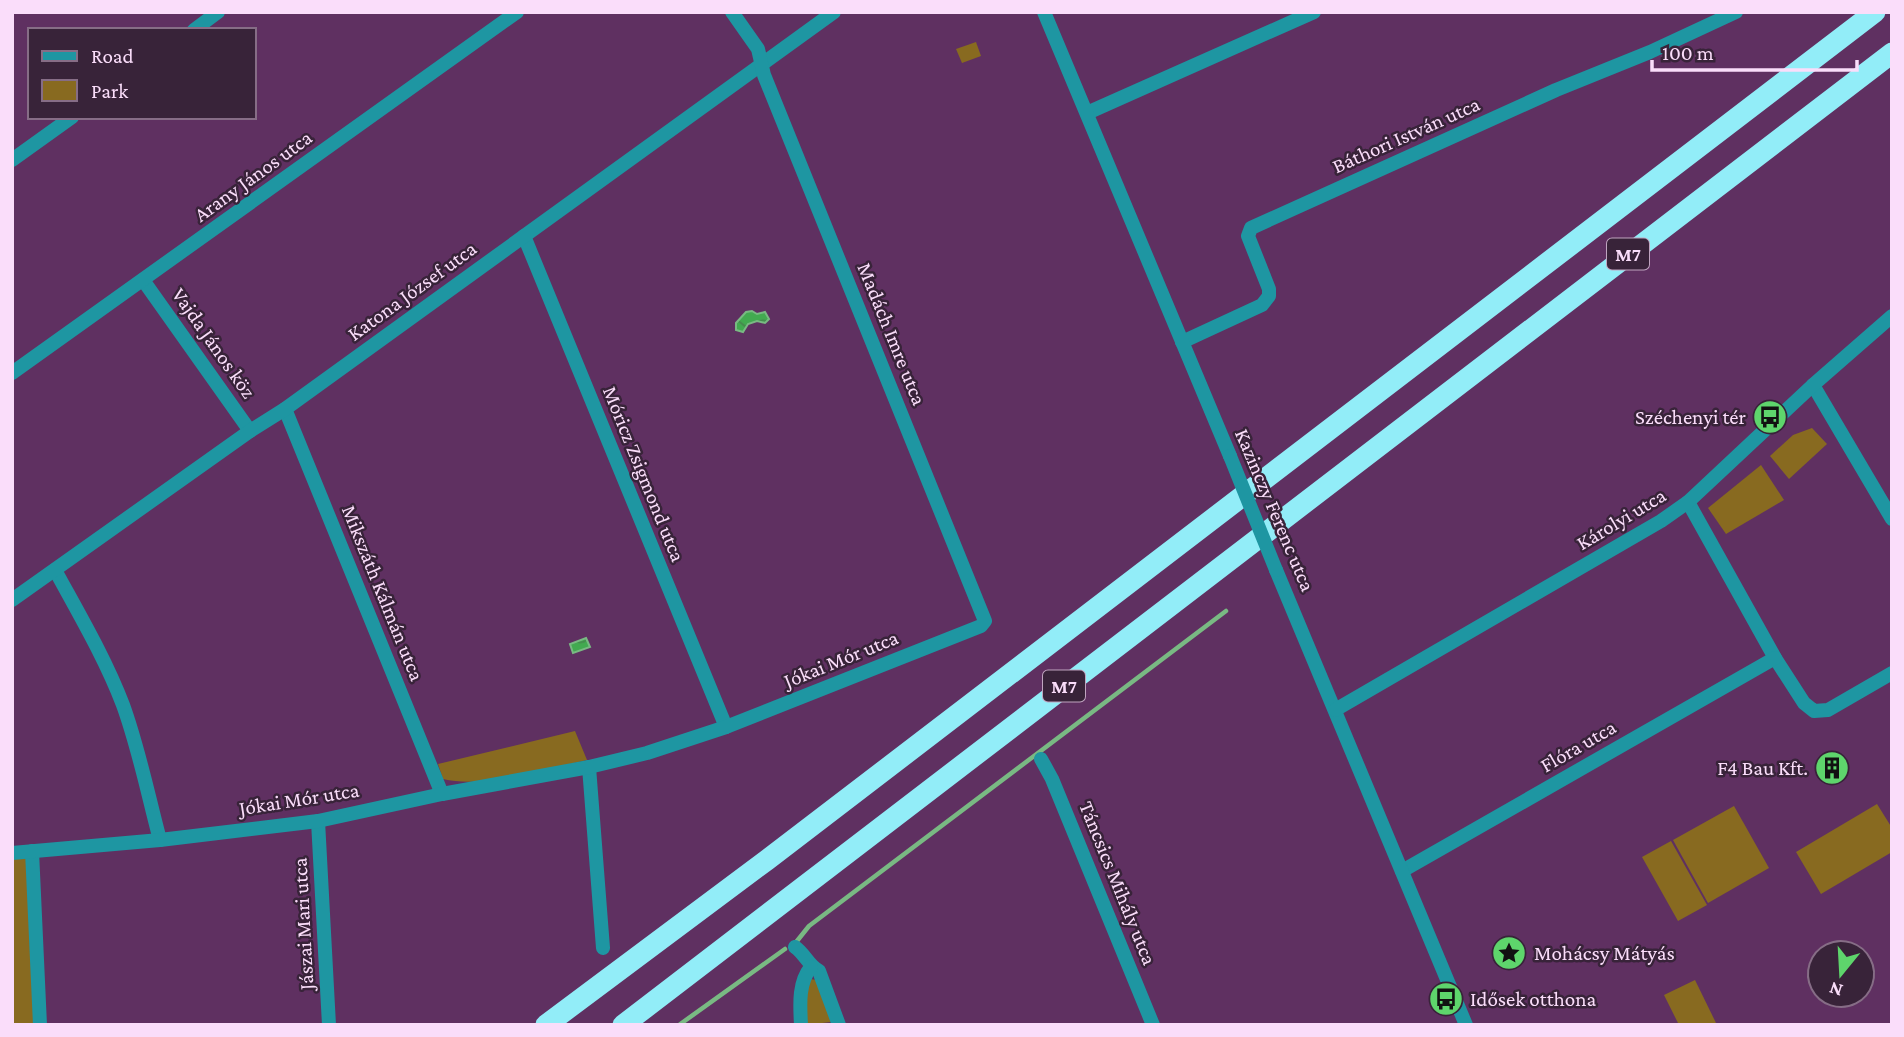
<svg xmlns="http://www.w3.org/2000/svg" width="1904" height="1037" font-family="'Crimson Pro',serif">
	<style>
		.park { fill: #886a20 }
		.water { fill: url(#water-waves); stroke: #79b983; stroke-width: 2 }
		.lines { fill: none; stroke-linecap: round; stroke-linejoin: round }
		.stream { stroke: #79b983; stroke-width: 4.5 }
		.minor { stroke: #1e96a2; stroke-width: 14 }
		.tertiary { stroke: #1e96a2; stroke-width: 14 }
		.motorway { stroke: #92edf8; stroke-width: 21 }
		.tertiary-bridge { stroke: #1e96a2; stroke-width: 14 }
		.labels { text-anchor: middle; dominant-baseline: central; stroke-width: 5; stroke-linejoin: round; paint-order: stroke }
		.shield { fill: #382339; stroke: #c0a5c0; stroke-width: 2 }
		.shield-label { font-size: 19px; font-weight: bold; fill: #faddfa }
		.street-label { font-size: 21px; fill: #faddfa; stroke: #382339 }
		.poi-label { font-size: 21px; fill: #faddfa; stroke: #382339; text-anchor: end }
	</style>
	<defs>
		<pattern id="water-waves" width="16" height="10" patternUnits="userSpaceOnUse" patternTransform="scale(1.75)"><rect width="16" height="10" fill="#42aa50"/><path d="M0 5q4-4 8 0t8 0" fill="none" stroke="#458b4e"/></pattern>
	</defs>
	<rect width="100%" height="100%" fill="#5f3061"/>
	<g class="park">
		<polygon points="976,42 981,56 962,63 956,49"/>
		<polygon points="1812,428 1827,444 1789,479 1770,456 1793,435"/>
		<polygon points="1761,465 1784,500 1726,534 1708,508"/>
		<path d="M575 731 587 760C545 769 484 789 443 779L438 764Z"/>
		<polygon points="1877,804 1892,828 1892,852 1821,894 1796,852"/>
		<polygon points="1734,806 1769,868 1708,903 1673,840"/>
		<polygon points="1671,841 1707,905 1678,921 1642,857"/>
		<polygon points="32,851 40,1025 12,1025 12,852"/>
		<polygon points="810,979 817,980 831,1022 805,1025 804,995"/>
		<polygon points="1695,980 1717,1025 1679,1025 1664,995"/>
	</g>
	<g class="water">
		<polygon points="752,311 757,314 765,312 769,319 765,323 757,321 748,324 743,332 736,330 736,323 746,312"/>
		<polygon points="586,638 590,647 573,653 570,644"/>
	</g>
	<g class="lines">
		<g class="stream">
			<polyline points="797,941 809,926 1226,611"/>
			<polyline points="679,1025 785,949"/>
		</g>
		<g class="minor">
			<polyline points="194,30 218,12"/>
			<polyline points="1087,113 1314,12"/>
			<polyline points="12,160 72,117"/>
			<polyline points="524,236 726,727"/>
			<polyline points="143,280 250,431"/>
			<polyline points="1182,342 1262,305 1269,296 1269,289 1248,236 1251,228 1556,90 1650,52 1736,12"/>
			<polyline points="12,373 517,12"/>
			<polyline points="1813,385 1892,519"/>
			<polyline points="285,409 442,794"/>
			<polyline points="1688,502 1775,658 1804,703 1814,711 1828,710 1892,673"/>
			<path d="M55 570C79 614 105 658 123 705 139 749 148 795 160 840"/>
			<polyline points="12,600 250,431 285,409 834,12"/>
			<polyline points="1041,759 1052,779 1153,1025"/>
			<polyline points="589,767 603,948"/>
			<polyline points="318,821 329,1025"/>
			<polyline points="32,851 40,1025"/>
			<polyline points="12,853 160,840 318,821 442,794 589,767 647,753 726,727 981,626 985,621 764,75 758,49 732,12"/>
			<polyline points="1402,871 1775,658"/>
			<path d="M795 947C805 954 808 965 819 971L839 1025"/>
			<path d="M801 1025C800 1005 798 983 811 967"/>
		</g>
		<g class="tertiary">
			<polyline points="1044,12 1230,456"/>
			<polyline points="1276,570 1466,1025"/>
			<polyline points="1335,710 1661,521 1688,502 1813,385 1892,316"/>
		</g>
		<g class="motorway">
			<polyline points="546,1025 767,860 1875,12"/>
			<polyline points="623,1025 1892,53"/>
		</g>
		<polyline class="tertiary-bridge" points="1230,456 1276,570"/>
	</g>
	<defs>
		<g id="bus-disc" transform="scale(1.75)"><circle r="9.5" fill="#5ed56c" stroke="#382339"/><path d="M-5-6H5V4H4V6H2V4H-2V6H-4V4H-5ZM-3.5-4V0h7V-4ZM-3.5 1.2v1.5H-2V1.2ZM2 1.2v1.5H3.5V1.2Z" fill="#111"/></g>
		<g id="building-disc" transform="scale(1.75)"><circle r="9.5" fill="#5ed56c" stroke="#382339"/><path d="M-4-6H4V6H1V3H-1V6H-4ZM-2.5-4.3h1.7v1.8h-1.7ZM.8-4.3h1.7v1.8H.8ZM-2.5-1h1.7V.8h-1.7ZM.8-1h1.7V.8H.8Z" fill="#111"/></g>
		<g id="sight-disc" transform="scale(1.75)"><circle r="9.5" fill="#5ed56c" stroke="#382339"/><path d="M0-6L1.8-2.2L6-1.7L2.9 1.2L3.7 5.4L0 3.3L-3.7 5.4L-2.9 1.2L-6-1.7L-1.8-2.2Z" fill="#111"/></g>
	</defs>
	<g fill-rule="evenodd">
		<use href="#bus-disc" x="1770" y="417"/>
		<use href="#building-disc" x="1832" y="768"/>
		<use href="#sight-disc" x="1509" y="953"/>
		<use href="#bus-disc" x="1446" y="999"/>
	</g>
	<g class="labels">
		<g class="shield">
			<rect x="1607" y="238.5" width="42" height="31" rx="5"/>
			<rect x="1043" y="670.5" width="42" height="31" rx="5"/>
		</g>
		<g class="shield-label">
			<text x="1628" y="254">M7</text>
			<text x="1064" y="686">M7</text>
		</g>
		<g class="street-label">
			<text transform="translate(1406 135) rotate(-24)">Báthori István utca</text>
			<text transform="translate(253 176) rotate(-36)">Arany János utca</text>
			<text transform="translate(412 291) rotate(-36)">Katona József utca</text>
			<text transform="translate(892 334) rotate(68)">Madách Imre utca</text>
			<text transform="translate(214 343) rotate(55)">Vajda János köz</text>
			<text transform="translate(644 474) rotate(68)">Móricz Zsigmond utca</text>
			<text transform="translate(1275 510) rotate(67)">Kazinczy Ferenc utca</text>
			<text transform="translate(1621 519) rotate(-31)">Károlyi utca</text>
			<text transform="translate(383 593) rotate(68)">Mikszáth Kálmán utca</text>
			<text transform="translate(841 659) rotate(-22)">Jókai Mór utca</text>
			<text transform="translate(1578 746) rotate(-30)">Flóra utca</text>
			<text transform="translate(299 799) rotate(-9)">Jókai Mór utca</text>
			<text transform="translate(1118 883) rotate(68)">Táncsics Mihály utca</text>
			<text transform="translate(303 924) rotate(-93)">Jászai Mari utca</text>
		</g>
		<g class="poi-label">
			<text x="1746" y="417">Széchenyi tér</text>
			<text x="1808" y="768">F4 Bau Kft.</text>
			<text x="1534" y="953" text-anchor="start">Mohácsy Mátyás</text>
			<text x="1470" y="999" text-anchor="start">Idősek otthona</text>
		</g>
	</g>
	<rect width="1904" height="1037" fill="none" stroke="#faddfa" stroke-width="28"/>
	<rect x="28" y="28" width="228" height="91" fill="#382339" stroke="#866d86" stroke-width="2"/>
	<rect x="42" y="51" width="35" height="10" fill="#1e96a2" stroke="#866d86" stroke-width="2"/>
	<text x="91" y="63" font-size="21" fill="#faddfa">Road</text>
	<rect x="42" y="80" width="35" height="21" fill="#886a20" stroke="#866d86" stroke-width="2"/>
	<text x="91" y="98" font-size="21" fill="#faddfa">Park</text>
	<g transform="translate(1841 974) rotate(198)"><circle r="33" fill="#382339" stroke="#866d86" stroke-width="2"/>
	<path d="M0-5L12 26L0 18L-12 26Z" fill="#5ed56c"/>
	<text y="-10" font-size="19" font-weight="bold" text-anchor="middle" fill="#faddfa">N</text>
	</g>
	<path d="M1652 60v10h205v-10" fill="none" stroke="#faddfa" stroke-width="3.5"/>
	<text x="1662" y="60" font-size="21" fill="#faddfa" stroke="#382339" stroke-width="5" paint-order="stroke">100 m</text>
</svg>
